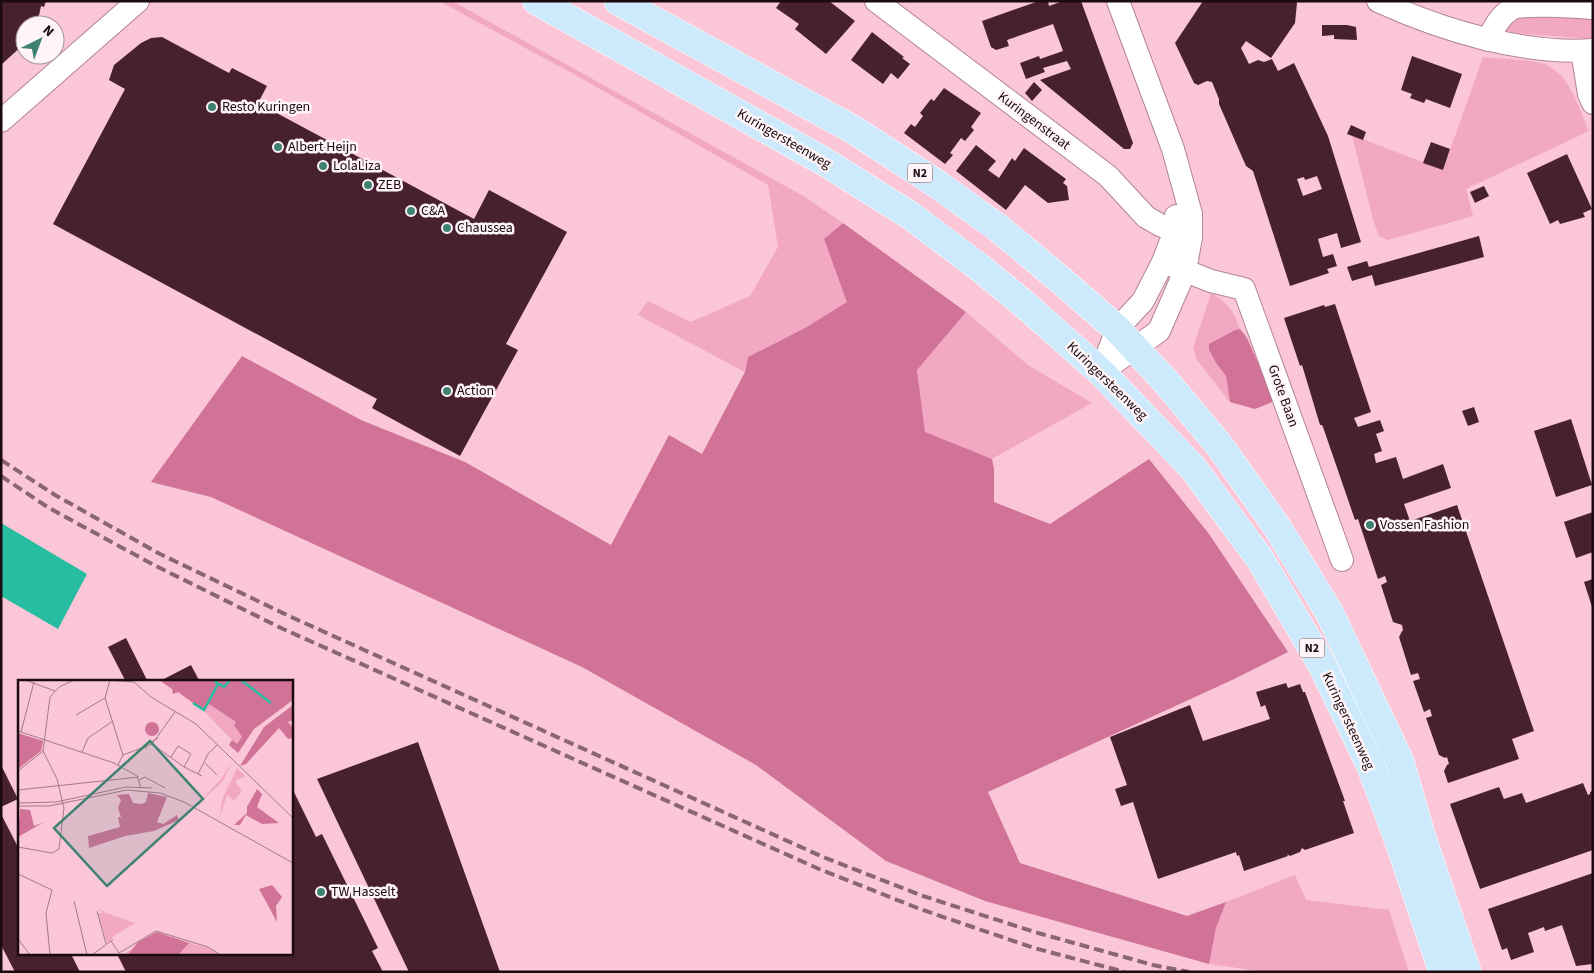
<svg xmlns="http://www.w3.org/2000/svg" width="1594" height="973" font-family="'Source Sans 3',sans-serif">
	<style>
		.green { fill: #f2a8c3 }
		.forest { fill: #d17297 }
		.water { fill: #26bda1 }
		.building { fill: #482130; fill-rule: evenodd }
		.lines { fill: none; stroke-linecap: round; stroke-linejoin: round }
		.street-casing { stroke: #b38494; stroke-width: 24 }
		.primary-casing { stroke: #fff; stroke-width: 29 }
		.street { stroke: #fff; stroke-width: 22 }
		.primary { stroke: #cdeafd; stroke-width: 28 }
		.rail { stroke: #896672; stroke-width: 4; stroke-dasharray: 10 5; stroke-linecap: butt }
		.poi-dot { fill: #408272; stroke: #fff4f8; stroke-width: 2 }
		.labels { text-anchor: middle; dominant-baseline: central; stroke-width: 5; stroke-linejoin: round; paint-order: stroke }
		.shield { fill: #fff4f8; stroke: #5f5056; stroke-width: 1 }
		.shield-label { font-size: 12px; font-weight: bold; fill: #1b0a10 }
		.poi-label { font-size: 14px; fill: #1b0a10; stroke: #fff4f8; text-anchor: start }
		.street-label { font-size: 14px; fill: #1b0a10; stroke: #fff4f8 }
		.inset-river { fill: none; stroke: #26bda1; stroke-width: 2.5 }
		.inset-road { fill: none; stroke: #a17b88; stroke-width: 1 }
		.view { fill: #408272; fill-opacity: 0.15; stroke: #408272; stroke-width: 2.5 }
		.inset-edge { fill: none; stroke: #1b0a10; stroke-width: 2.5 }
	</style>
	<rect width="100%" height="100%" fill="#fac6d8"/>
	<g class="green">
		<polygon points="439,1 452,1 805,197 843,223 824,239 848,302 805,328 748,357 745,372 638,315 648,301 691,322 750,296 778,247 768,185 579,77"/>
		<polygon points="1593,13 1593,39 1526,34 1505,31 1513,15"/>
		<path d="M1483 57C1500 59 1526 59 1541 63 1570 71 1578 108 1589 131L1466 189 1473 216 1388 240 1379 236 1374 223 1352 135 1443 170Z"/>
		<path d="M1211 293C1229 304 1233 310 1240 329L1235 330 1209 344V350L1216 363 1226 376 1230 402 1197 360 1193 348Z"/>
		<polygon points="966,312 1028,365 1092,403 992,459 925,433 917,370"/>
		<polygon points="1295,875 1306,900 1389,910 1409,972 1267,972 1209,964 1216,928 1226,902"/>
	</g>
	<g class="forest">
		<polygon points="843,223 966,312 917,370 925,432 992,459 994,469 994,502 1050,524 1149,459 1209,534 1288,652 1232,680 988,792 1020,863 1187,916 1226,902 1216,928 1209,964 985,901 886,861 756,765 582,667 211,497 151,482 242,356 361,420 465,462 611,545 669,435 702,454 745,372 748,357 805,328 847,302 824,239"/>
		<polygon points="1240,329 1247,338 1275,401 1255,409 1230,402 1226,376 1216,363 1209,350 1209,344 1235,330"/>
	</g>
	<polygon class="water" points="1,523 87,574 58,629 1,596"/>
	<g class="building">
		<polygon points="1,1 46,1 44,7 41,6 37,25 25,25 25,43 1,65"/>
		<polygon points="781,1 829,1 855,21 826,54 795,29 799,24 776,8"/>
		<polygon points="1039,1 1048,1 1049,6 1063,1 1081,1 1133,143 1130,149 1124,149 1040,80 1071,69 1067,61 1043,68 1045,72 1026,79 1020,63 1039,56 1040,59 1063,51 1053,24 1007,40 1009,46 996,50 991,47 982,21"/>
		<path d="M1203 1H1295L1297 3 1295 23 1271 58 1246 41 1241 48 1249 64 1258 60 1264 62 1272 59 1278 71 1294 63 1328 136 1361 242 1341 248 1337 233 1318 239 1323 257 1333 254 1337 266 1327 269 1329 273 1290 286 1253 171 1246 166 1219 104V99L1212 82 1207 81 1198 85 1194 83 1175 43ZM1317 176 1322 189 1303 196 1297 179 1304 177 1305 180Z"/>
		<polygon points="1322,25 1347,25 1356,27 1357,40 1334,39 1334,35 1322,36"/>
		<polygon points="872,32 904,57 902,58 910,64 898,79 891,73 883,84 851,60"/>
		<polygon points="162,37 229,73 232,68 267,86 258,103 474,219 489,190 567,232 506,344 518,350 460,456 372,408 377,399 53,224 125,89 109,80 114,65 141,43 151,38"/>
		<polygon points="1412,56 1462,74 1450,108 1426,99 1424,103 1410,98 1412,94 1401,90"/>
		<polygon points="1034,82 1042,90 1032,101 1025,93"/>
		<polygon points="944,88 981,113 971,127 974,130 965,141 961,138 950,153 953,155 945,164 904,133 911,124 915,127 923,116 920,113 931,99 934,101"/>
		<polygon points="1351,125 1366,132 1363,140 1347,134"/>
		<polygon points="1431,142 1450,149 1443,170 1423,163"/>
		<polygon points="976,145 996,161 988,170 999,178 1012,158 1015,161 1024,148 1066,179 1063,183 1067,186 1069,200 1048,203 1025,185 1006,210 956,171"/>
		<polygon points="1567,154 1592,209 1583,213 1585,217 1560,224 1558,220 1550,224 1527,173"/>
		<polygon points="1484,186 1489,196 1475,203 1470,192"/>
		<polygon points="1479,236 1484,257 1375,286 1372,275 1352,281 1347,267 1367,261 1369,267"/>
		<polygon points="1335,304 1371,412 1354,418 1358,427 1380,420 1384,431 1376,434 1382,451 1374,454 1376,463 1396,457 1403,479 1443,464 1451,488 1404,504 1410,521 1457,505 1534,731 1512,739 1519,759 1448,783 1444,771 1447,765 1449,764 1447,757 1445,758 1439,755 1426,718 1432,716 1430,709 1424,712 1413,681 1420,679 1418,673 1411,675 1399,637 1402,631 1403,631 1402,625 1393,622 1381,585 1387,582 1385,576 1378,579 1358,519 1355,520 1323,427 1322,425 1320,425 1302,365 1300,366 1284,318 1324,305 1325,307"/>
		<polygon points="1474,407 1479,422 1468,426 1462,411"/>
		<polygon points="1571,419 1592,485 1556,497 1534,431"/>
		<polygon points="1593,512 1593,552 1576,558 1564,522"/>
		<polygon points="1593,579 1593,607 1592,607 1584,582"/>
		<polygon points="126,638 148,682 126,682 108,647"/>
		<polygon points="191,665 200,682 158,682"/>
		<polygon points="1286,683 1288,688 1300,684 1303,692 1305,692 1345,801 1343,801 1354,833 1305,850 1302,848 1300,852 1290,856 1287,854 1288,856 1244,871 1239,855 1237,856 1236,852 1158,879 1133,802 1121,806 1115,789 1127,785 1110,737 1190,705 1203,741 1270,719 1265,705 1261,707 1256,692"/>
		<polygon points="418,742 500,972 409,972 317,779"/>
		<polygon points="1,765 18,799 1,807"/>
		<polygon points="1583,783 1588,795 1590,794 1590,792 1592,791 1593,792 1593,850 1480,889 1450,804 1499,787 1504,799 1522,793 1526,803"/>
		<polygon points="291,786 316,837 322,834 378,948 372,951 383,972 126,972 117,954 291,954"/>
		<polygon points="1,814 19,849 19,954 71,954 80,972 15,972 1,945"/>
		<polygon points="1593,873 1593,964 1576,966 1562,925 1545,931 1544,927 1528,933 1534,952 1511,960 1507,948 1502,950 1488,909"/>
	</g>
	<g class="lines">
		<g class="street-casing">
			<g id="street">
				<polyline points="876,1 1108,176 1146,217 1160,225 1191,237"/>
				<path d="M1378 1C1442 30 1522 55 1593 50"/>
				<path d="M1488 40C1494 28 1499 17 1511 9 1520 3 1578 7 1593 8"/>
				<polyline points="1582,51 1589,94 1593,103"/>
				<polyline points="1,121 138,1"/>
				<polyline points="1163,262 1211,281 1244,289 1342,560"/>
				<polyline points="1101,372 1159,331 1185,271 1191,237 1191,214 1173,149 1118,1"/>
				<polyline points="1101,372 1117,329 1143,301 1163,262 1175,231 1176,216"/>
			</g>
		</g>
		<g class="primary-casing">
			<g id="primary">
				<polyline points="537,1 825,162 911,216 979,267 1024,304 1101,372 1193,468 1260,559 1321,663 1370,764 1400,844 1443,972"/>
				<polyline points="618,1 854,130 937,184 997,227 1063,282 1117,329 1167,383 1219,445 1277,527 1329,612 1400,762 1421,835 1467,972"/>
			</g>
		</g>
		<use href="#street" class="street"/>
		<use href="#primary" class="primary"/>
		<g class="rail">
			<polyline points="1,460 55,495 160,554 289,616 823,857 923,896 1038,933 1153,965 1189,972"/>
			<polyline points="1,476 49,508 154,565 281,628 819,869 920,909 1034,948 1125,972"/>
		</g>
	</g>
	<g class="poi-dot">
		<circle cx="212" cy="107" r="5"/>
		<circle cx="278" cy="147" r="5"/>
		<circle cx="323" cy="166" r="5"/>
		<circle cx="368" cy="185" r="5"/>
		<circle cx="411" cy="211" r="5"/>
		<circle cx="447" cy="228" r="5"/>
		<circle cx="447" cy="391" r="5"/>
		<circle cx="1370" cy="525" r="5"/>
		<circle cx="321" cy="892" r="5"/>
	</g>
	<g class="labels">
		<g class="shield">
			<rect x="907.5" y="163.5" width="25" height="19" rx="4"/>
			<rect x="1299.5" y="638.5" width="25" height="19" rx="4"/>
		</g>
		<g class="shield-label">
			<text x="920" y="173">N2</text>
			<text x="1312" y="648">N2</text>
		</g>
		<g class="poi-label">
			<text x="222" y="107">Resto Kuringen</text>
			<text x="288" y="147">Albert Heijn</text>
			<text x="333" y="166">LolaLiza</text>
			<text x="378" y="185">ZEB</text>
			<text x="421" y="211">C&amp;A</text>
			<text x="457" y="228">Chaussea</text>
			<text x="457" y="391">Action</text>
			<text x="1380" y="525">Vossen Fashion</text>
			<text x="331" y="892">TW Hasselt</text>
		</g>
		<g class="street-label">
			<text transform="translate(1034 121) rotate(37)">Kuringenstraat</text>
			<text transform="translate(784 139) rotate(30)">Kuringersteenweg</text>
			<text transform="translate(1107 381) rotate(44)">Kuringersteenweg</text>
			<text transform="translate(1283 396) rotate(70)">Grote Baan</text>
			<text transform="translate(1348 721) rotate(65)">Kuringersteenweg</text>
		</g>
	</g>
	<g transform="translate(18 680)">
		<rect width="275" height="275" fill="#fac6d8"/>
		<path d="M191 24 218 42 216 45 224 57 219 65 186 31ZM214 82 205 101 179 125 203 99ZM219 88 227 96 217 101 224 111 216 121 209 115 202 137 204 120ZM78 227 88 233 117 243 94 257 96 261 88 262 80 233H85ZM137 252 193 269 202 275H105Z" fill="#f2a8c3"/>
		<path d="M141 0H275V20L236 49 220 73 211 65 214 60 219 64 224 57 216 45 218 42 191 24 186 31 160 12 155 14 154 9ZM275 25V40L270 42 275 48V58L270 59 261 48 228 84 222 86 246 47ZM127 49a7 7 0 1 1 14 0a7 7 0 1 1-14 0ZM0 53 25 61 23 71 0 89ZM239 109 244 114 239 127 261 143 244 144 228 135 222 145H216L229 133V127ZM130 113 149 117 139 142 145 144 159 135 161 140 136 151 107 156 71 168 70 156 102 147 100 137H103L100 128 103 120 99 115 111 114 115 123 123 124 128 122ZM2 129 12 130 16 146 26 142 0 157ZM254 205 264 217 258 226 259 242 241 209ZM139 252 171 263 160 275H110L120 262Z" fill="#d17297"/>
		<path class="inset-river" d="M195 0 206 7 212 0M223 0 253 23M175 23 186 30 200 4"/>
		<path class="inset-road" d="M7 0 37 11M88 0 116 2 133 17 178 44 275 138M92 0 87 18 105 75 100 85M58 35 87 18M0 51 96 83 119 96 123 108M3 52 16 2M134 64 166 87 184 96M128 69V65L140 58M64 72 70 58 95 41M105 75 134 64 157 32M153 77 160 66 173 74 166 87M187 83 199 95M0 91 25 71 32 17 41 7 56 0M180 94 190 74 199 65M121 100 127 97 147 108M0 110 121 97M0 123 38 122 108 107 134 108M0 126H31L109 110 142 113 166 122 275 183M0 167 34 173 41 169 46 128 39 99 25 71M0 194 34 210 28 233 32 275M56 221 69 275M79 231 88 264M0 259 12 275M101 273 138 251 190 267 203 275M74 275 93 261 101 273"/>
		<path class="view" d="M132 61 185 119 89 206 36 148Z"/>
		<rect width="275" height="275" class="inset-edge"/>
	</g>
	<rect width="1594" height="973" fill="none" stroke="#1b0a10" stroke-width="5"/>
	<g transform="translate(40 40) rotate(42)"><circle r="24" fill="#fff4f8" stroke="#a4969b"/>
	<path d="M0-4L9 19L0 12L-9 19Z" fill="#408272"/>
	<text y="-8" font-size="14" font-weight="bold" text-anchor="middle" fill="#1b0a10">N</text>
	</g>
</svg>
